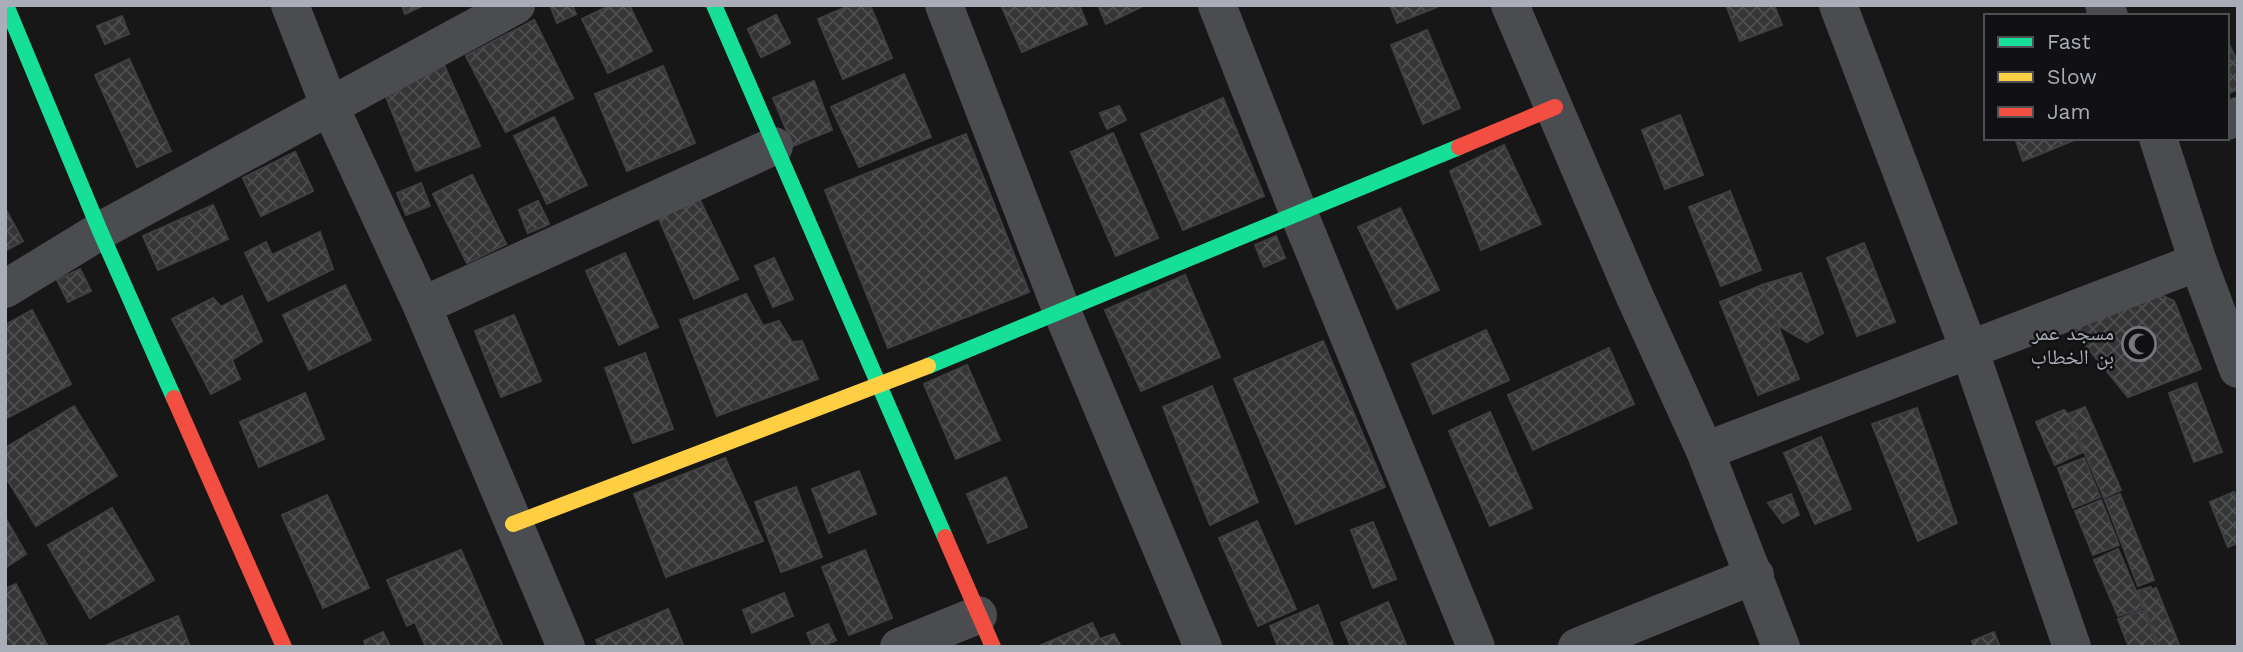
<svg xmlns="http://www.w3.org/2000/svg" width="2243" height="652" font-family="'Work Sans','Noto Naskh Arabic',sans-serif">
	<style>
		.building { fill: url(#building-cross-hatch); stroke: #3f4043; stroke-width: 2 }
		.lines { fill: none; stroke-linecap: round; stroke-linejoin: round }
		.street { stroke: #4b4c50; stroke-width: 38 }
		.fast { stroke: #16e098; stroke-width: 16 }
		.slow { stroke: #ffcf43; stroke-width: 16 }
		.jam { stroke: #f24e42; stroke-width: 16 }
		.labels { text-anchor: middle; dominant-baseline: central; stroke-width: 5; stroke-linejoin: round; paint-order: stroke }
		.poi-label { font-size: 21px; fill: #a8adb8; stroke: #111113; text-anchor: end }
	</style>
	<defs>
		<pattern id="building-cross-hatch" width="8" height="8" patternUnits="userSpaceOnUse" patternTransform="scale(1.75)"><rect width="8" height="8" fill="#353536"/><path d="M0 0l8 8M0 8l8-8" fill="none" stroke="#4f5051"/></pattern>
	</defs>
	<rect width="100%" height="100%" fill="#171717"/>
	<g class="building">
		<polygon points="402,5 424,5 405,14"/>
		<polygon points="550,5 572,5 576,14 557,23"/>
		<polygon points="611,5 629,5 652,51 608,73 582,19"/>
		<polygon points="851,5 870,5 892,58 843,79 818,19"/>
		<polygon points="1001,5 1079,5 1087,24 1022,52"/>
		<polygon points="1098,5 1140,5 1141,7 1106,24"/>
		<polygon points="1390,5 1436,5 1437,7 1397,23"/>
		<polygon points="1726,5 1774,5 1782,25 1740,41"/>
		<polygon points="776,15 790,43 761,57 748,29"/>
		<polygon points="776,15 790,43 761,57 748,29"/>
		<polygon points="122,16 129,34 105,44 97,26"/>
		<polygon points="534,20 573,98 506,132 466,56"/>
		<polygon points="534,20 573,98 506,132 466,56"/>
		<polygon points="1427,30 1460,108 1423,124 1391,45"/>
		<polygon points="2227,40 2238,63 2238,89 2227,94"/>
		<polygon points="129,59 171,151 137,167 95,75"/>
		<polygon points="444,65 480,146 416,171 386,97"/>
		<polygon points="663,66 695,143 627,171 595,94"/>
		<polygon points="904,74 931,137 859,167 831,107"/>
		<polygon points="814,81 832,130 793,146 773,98"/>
		<polygon points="1223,98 1264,196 1183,230 1141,134"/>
		<polygon points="1119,106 1126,120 1107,129 1100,113"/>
		<polygon points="1680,115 1703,175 1665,189 1642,130"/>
		<polygon points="554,117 587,185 547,204 514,136"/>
		<polygon points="1113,133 1158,238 1116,256 1071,152"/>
		<polygon points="966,134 1029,292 888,348 825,190"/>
		<polygon points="2015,138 2079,138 2023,161"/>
		<polygon points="1504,145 1541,224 1481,250 1450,171"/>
		<polygon points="295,152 313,191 261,216 243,178"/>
		<polygon points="295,152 313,191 261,216 243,178"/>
		<polygon points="472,175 506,244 467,263 433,194"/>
		<polygon points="472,175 506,244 467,263 433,194"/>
		<polygon points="421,183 430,206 406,215 397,193"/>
		<polygon points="1730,191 1761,270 1721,286 1689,207"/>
		<polygon points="696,192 738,279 694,299 656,212"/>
		<polygon points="538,201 549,224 528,233 519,210"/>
		<polygon points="538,201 549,224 528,233 519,210"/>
		<polygon points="213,205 228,239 158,270 143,236"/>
		<polygon points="5,208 23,241 5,251"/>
		<polygon points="1400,208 1439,290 1397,309 1358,227"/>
		<polygon points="320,232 333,269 268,301 245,253 266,242 272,255"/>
		<polygon points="1276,236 1285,258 1264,267 1255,245"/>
		<polygon points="1864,243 1895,322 1857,336 1827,258"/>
		<polygon points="625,253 658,327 619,345 586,271"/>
		<polygon points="774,258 793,299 773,307 755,266"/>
		<polygon points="80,269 91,291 68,302 57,280"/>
		<polygon points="1801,273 1823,333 1807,342 1777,325 1762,285"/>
		<polygon points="1185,275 1220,357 1141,391 1105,310"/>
		<polygon points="345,285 371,340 309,370 283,315"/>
		<polygon points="1762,285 1799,379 1758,395 1720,302"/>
		<polygon points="2148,289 2174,301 2201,369 2128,397 2069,325"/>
		<polygon points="746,294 763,326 779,321 792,342 802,341 818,379 717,416 680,320"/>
		<polygon points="242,296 262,341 232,360 240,379 211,394 172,319 213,298 221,307"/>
		<polygon points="32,310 71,384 5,419 5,325"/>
		<polygon points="514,315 541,381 501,397 475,331"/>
		<polygon points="1486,330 1509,380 1433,414 1412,364"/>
		<polygon points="1323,341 1385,487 1296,524 1234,379"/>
		<polygon points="1609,348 1634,404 1533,450 1508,395"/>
		<polygon points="645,353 673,429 633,443 605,368"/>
		<polygon points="967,365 1000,440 956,459 924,384"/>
		<polygon points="2196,383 2222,452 2194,462 2169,393"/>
		<polygon points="1212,386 1258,502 1210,525 1163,407"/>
		<polygon points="305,393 324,439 259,467 240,422"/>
		<polygon points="74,406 117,476 36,526 5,476 5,448"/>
		<polygon points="2085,407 2121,490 2104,498 2068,414"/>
		<polygon points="1917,408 1957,523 1918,541 1872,424"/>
		<polygon points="2064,410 2068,414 2083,452 2055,465 2036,422"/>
		<polygon points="1490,412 1532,508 1490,526 1449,431"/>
		<polygon points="1821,437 1851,509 1815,524 1784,453"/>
		<polygon points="725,458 763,541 666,577 634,494"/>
		<polygon points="2084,458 2100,497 2073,508 2058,468"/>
		<polygon points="859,471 876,514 829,533 812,489"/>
		<polygon points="1006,477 1027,527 988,543 967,494"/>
		<polygon points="796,487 822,557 781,572 755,502"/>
		<polygon points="2234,492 2238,501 2238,543 2228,547 2210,502"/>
		<polygon points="1791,494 1799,515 1783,523 1768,503"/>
		<polygon points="2120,494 2154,580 2138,586 2105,500"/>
		<polygon points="327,495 369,588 323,608 282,515"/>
		<polygon points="2101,500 2119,545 2093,555 2075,511"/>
		<polygon points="112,508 154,580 90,618 48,545"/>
		<polygon points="5,517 26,554 5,568"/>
		<polygon points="1257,521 1296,609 1258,626 1219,538"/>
		<polygon points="1373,522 1396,579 1373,588 1351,530"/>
		<polygon points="2118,549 2143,608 2118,616 2094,560"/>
		<polygon points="461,550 503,647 426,647 415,622 407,626 387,580"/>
		<polygon points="865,550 892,618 849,635 822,567"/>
		<polygon points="16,584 48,647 5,647 5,589"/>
		<polygon points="2151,587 2152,590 2156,588 2180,647 2160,647 2137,591"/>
		<polygon points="784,593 793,616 752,633 743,610"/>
		<polygon points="1388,602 1407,647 1351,647 1341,623"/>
		<polygon points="1318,605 1334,647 1278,647 1270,626"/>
		<polygon points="668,609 684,647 599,647 596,640"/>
		<polygon points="2140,611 2144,611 2158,647 2129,647 2118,619"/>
		<polygon points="178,616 190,647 108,647 107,645"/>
		<polygon points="1092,623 1100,639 1114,634 1121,647 1037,647"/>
		<polygon points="828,624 836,640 822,647 813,647 807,633"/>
		<polygon points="383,632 389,644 384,647 366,647 364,641"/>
		<polygon points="1994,632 2000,647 1974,647 1972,641"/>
	</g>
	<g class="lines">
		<g class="street">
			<polyline points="290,5 330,107 422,306 566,647"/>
			<polyline points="944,5 1061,309 1203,647"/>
			<polyline points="1217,5 1299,214 1476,647"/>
			<polyline points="1510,5 1635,297 1705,451 1781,647"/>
			<polyline points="1838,5 1969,349 2072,647"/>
			<polyline points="2104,5 2109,16"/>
			<polyline points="2227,121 2238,116"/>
			<polyline points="2158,138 2198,262 2238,369"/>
			<polyline points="5,289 100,231 516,5"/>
			<polyline points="422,306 774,146"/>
			<polyline points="1705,451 2198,262"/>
			<polyline points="899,647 978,615"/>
			<polyline points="1577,647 1755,575"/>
		</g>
		<g class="fast">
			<polyline points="6,5 100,231 174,398"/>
			<polyline points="714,5 945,537"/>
			<polyline points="928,366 1459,147"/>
		</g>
		<polyline class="slow" points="513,524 928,366"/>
		<g class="jam">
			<polyline points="1459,147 1555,107"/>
			<polyline points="174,398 284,647"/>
			<polyline points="945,537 993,647"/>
		</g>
	</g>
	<defs>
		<g id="mosque-ring" transform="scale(1.75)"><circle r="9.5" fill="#111113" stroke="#757880" stroke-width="1.5"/><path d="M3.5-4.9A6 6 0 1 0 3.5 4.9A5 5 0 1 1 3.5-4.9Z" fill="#757880"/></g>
	</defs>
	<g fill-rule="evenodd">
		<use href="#mosque-ring" x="2139" y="344"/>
	</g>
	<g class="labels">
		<g class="poi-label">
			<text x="2114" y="332">مسجد عمر<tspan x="2114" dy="24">بن الخطاب</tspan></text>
		</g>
	</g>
	<rect width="2243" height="652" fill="none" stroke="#a8adb8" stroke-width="14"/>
	<rect x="1984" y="14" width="245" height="126" fill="#111113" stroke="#4d4f55" stroke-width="2"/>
	<rect x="1998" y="37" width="35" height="10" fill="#16e098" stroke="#4d4f55" stroke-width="2"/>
	<text x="2047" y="49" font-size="21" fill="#a8adb8">Fast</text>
	<rect x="1998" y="72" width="35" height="10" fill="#ffcf43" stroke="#4d4f55" stroke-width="2"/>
	<text x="2047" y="84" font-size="21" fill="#a8adb8">Slow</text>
	<rect x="1998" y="107" width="35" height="10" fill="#f24e42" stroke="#4d4f55" stroke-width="2"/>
	<text x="2047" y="119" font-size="21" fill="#a8adb8">Jam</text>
</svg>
